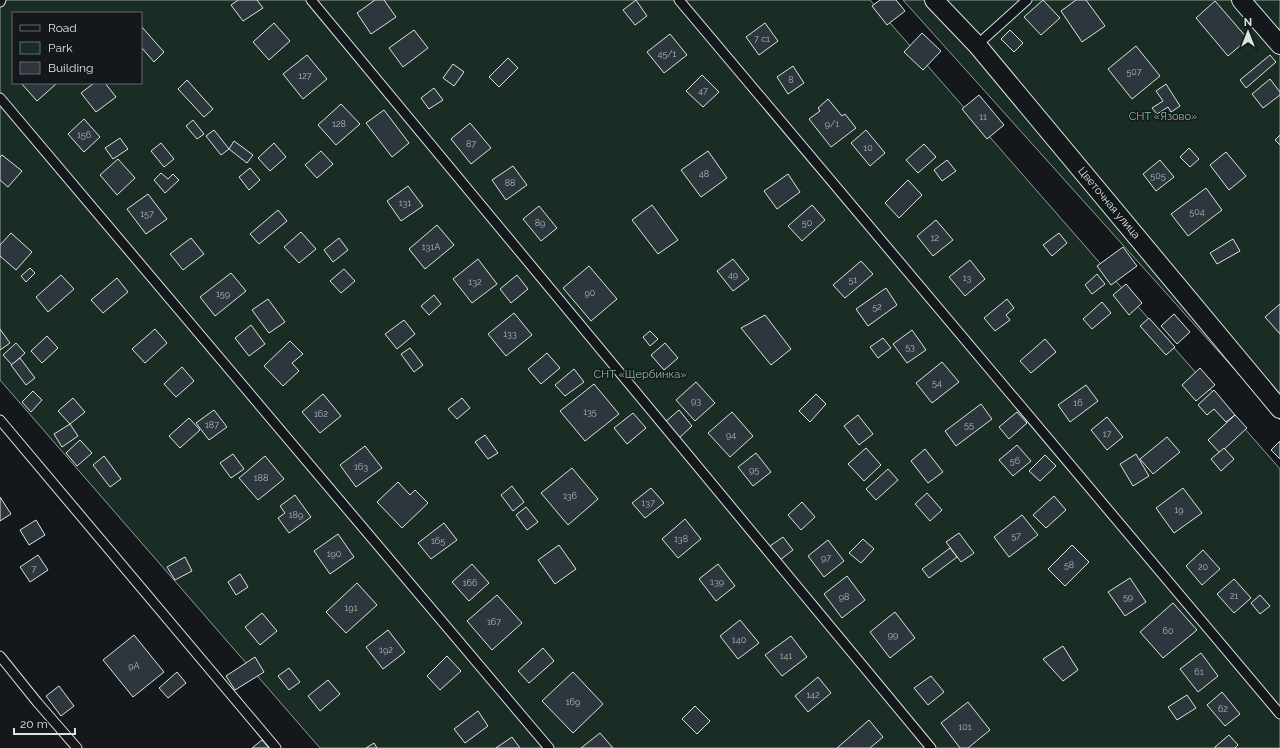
<svg xmlns="http://www.w3.org/2000/svg" width="1280" height="748" font-family="Raleway,sans-serif">
	<style>
		.green { fill: #1a2d24; stroke: #939e99; fill-rule: evenodd }
		.building { fill: #2c363c; stroke: #d8e6dc }
		.lines { fill: none; stroke-linecap: round; stroke-linejoin: round }
		.service-casing { stroke: #d8e6dc; stroke-width: 11 }
		.minor-casing { stroke: #d8e6dc; stroke-width: 20 }
		.service { stroke: #14181c; stroke-width: 9 }
		.minor { stroke: #14181c; stroke-width: 18 }
		.labels { text-anchor: middle; dominant-baseline: central; stroke-width: 3; stroke-linejoin: round; paint-order: stroke }
		.number-label { font-size: 9px; fill: #adbab4 }
		.park-label { font-size: 11px; fill: #8ac095; stroke: #14181c }
		.street-label { font-size: 11px; fill: #d8e6dc; stroke: #14181c }
	</style>
	<rect width="100%" height="100%" fill="#14181c"/>
	<g class="green">
		<path d="M0 0H870L1280 469V748H320L0 380ZM13 13H141V83H13Z"/>
		<polygon points="903,0 1280,0 1280,420"/>
	</g>
	<g class="building">
		<polygon points="238,0 257,0 263,8 243,21 231,5"/>
		<polygon points="375,0 384,0 396,17 371,34 357,13"/>
		<polygon points="636,0 647,16 635,25 623,10"/>
		<polygon points="880,0 896,0 905,11 887,25 872,6"/>
		<polygon points="1043,0 1060,18 1041,35 1024,17"/>
		<polygon points="1076,0 1086,0 1105,26 1082,42 1061,11"/>
		<polygon points="1215,1 1248,39 1228,56 1196,18"/>
		<polygon points="274,23 290,41 269,60 253,42"/>
		<polygon points="765,23 778,41 759,55 746,37"/>
		<polygon points="141,26 164,52 154,62 141,47"/>
		<polygon points="414,30 428,48 403,67 389,48"/>
		<polygon points="1010,30 1023,43 1014,52 1001,39"/>
		<polygon points="922,33 941,51 923,70 904,52"/>
		<polygon points="670,34 687,55 664,73 647,52"/>
		<polygon points="1136,46 1160,76 1132,99 1108,69"/>
		<polygon points="307,55 327,79 303,99 283,74"/>
		<polygon points="1270,55 1276,62 1246,88 1240,80"/>
		<polygon points="508,58 518,68 499,87 489,77"/>
		<polygon points="453,64 464,72 454,86 443,78"/>
		<polygon points="793,66 804,83 788,94 777,77"/>
		<polygon points="702,75 719,92 703,107 686,91"/>
		<polygon points="1270,79 1280,92 1280,95 1263,108 1252,94"/>
		<polygon points="187,80 213,109 204,117 178,89"/>
		<polygon points="21,83 55,83 56,84 37,101"/>
		<polygon points="94,83 105,83 116,97 96,112 81,93"/>
		<polygon points="1166,84 1180,106 1171,112 1168,107 1157,114 1152,108 1163,101 1156,91"/>
		<polygon points="434,88 443,100 429,109 421,98"/>
		<polygon points="979,95 1004,125 987,139 962,109"/>
		<polygon points="828,99 842,116 845,114 856,128 831,147 809,119 820,111 818,108"/>
		<polygon points="341,104 360,124 336,145 318,125"/>
		<polygon points="384,110 409,143 392,157 366,123"/>
		<polygon points="84,119 100,137 84,152 68,134"/>
		<polygon points="193,120 204,134 197,139 186,126"/>
		<polygon points="470,123 491,148 471,164 451,139"/>
		<polygon points="214,130 229,149 221,155 206,136"/>
		<polygon points="866,130 885,153 870,166 851,143"/>
		<polygon points="1280,135 1280,145 1275,140"/>
		<polygon points="120,138 128,149 113,159 105,148"/>
		<polygon points="234,141 253,155 247,163 229,149"/>
		<polygon points="161,143 174,159 164,167 151,151"/>
		<polygon points="274,143 286,157 270,171 258,158"/>
		<polygon points="924,144 936,157 918,173 906,160"/>
		<polygon points="1189,148 1199,159 1190,167 1180,157"/>
		<polygon points="321,151 333,164 317,178 305,165"/>
		<polygon points="708,151 727,178 701,197 681,170"/>
		<polygon points="1226,152 1246,176 1229,190 1210,165"/>
		<polygon points="2,155 22,171 8,187 0,180 0,157"/>
		<polygon points="118,159 135,178 117,195 100,175"/>
		<polygon points="947,160 956,171 942,181 934,170"/>
		<polygon points="1160,160 1174,177 1156,191 1143,174"/>
		<polygon points="513,166 527,185 506,200 492,180"/>
		<polygon points="250,168 260,180 249,190 239,177"/>
		<polygon points="161,173 168,179 173,174 179,180 165,193 154,180"/>
		<polygon points="788,174 800,192 777,209 764,191"/>
		<polygon points="908,180 922,195 899,218 885,203"/>
		<polygon points="408,186 423,206 401,221 387,201"/>
		<polygon points="1206,188 1222,210 1188,236 1171,214"/>
		<polygon points="148,194 167,219 146,234 127,209"/>
		<polygon points="652,205 678,240 658,254 632,220"/>
		<polygon points="812,205 825,220 802,241 788,226"/>
		<polygon points="539,206 557,228 541,241 523,219"/>
		<polygon points="278,210 287,221 259,244 250,234"/>
		<polygon points="936,220 953,240 933,256 917,236"/>
		<polygon points="437,225 454,245 425,269 409,249"/>
		<polygon points="301,232 316,249 299,263 284,247"/>
		<polygon points="11,233 32,252 16,270 0,256 0,245"/>
		<polygon points="1059,233 1067,243 1052,256 1043,245"/>
		<polygon points="191,238 204,254 183,270 170,254"/>
		<polygon points="339,238 348,250 333,262 324,250"/>
		<polygon points="1233,239 1240,251 1217,264 1210,253"/>
		<polygon points="1123,247 1137,266 1111,285 1097,266"/>
		<polygon points="478,259 497,284 472,303 453,279"/>
		<polygon points="733,259 749,279 733,291 717,271"/>
		<polygon points="970,260 985,279 965,296 949,277"/>
		<polygon points="861,261 873,274 845,298 833,285"/>
		<polygon points="589,266 617,299 591,321 563,288"/>
		<polygon points="30,268 35,273 26,282 21,276"/>
		<polygon points="344,269 355,281 341,293 330,281"/>
		<polygon points="231,273 246,291 215,316 200,297"/>
		<polygon points="1097,274 1105,284 1092,294 1085,285"/>
		<polygon points="61,275 74,289 48,312 36,297"/>
		<polygon points="517,275 528,289 511,303 500,289"/>
		<polygon points="117,278 128,292 103,313 91,300"/>
		<polygon points="1126,284 1142,303 1129,315 1113,295"/>
		<polygon points="886,288 897,305 868,326 856,309"/>
		<polygon points="434,295 441,304 429,315 421,306"/>
		<polygon points="268,299 285,322 269,333 252,310"/>
		<polygon points="1007,299 1014,308 1006,315 1010,320 995,331 984,318"/>
		<polygon points="1102,302 1111,313 1092,329 1083,319"/>
		<polygon points="1280,304 1280,334 1265,317"/>
		<polygon points="514,313 532,335 506,356 488,334"/>
		<polygon points="1174,314 1190,332 1177,344 1161,326"/>
		<polygon points="765,315 791,349 771,365 741,328"/>
		<polygon points="1149,318 1175,347 1166,355 1140,326"/>
		<polygon points="404,320 415,334 397,349 385,334"/>
		<polygon points="251,325 265,344 249,356 235,338"/>
		<polygon points="0,329 10,343 0,350"/>
		<polygon points="155,329 167,343 145,363 132,349"/>
		<polygon points="912,330 926,350 907,363 893,344"/>
		<polygon points="650,331 658,339 650,346 643,337"/>
		<polygon points="47,336 58,348 42,363 31,351"/>
		<polygon points="883,338 891,348 878,358 870,347"/>
		<polygon points="1045,339 1056,352 1031,373 1020,361"/>
		<polygon points="290,341 303,354 292,363 299,371 283,386 264,366"/>
		<polygon points="16,343 25,353 12,365 3,355"/>
		<polygon points="665,343 678,358 664,370 651,355"/>
		<polygon points="410,348 423,365 414,372 401,354"/>
		<polygon points="547,353 560,368 541,384 528,369"/>
		<polygon points="20,358 35,378 26,385 11,365"/>
		<polygon points="942,362 959,382 932,403 916,383"/>
		<polygon points="182,367 194,381 176,397 164,384"/>
		<polygon points="1200,368 1215,385 1196,401 1182,385"/>
		<polygon points="574,369 584,382 565,396 555,385"/>
		<polygon points="696,382 715,403 695,421 676,400"/>
		<polygon points="594,384 619,414 585,441 560,411"/>
		<polygon points="1086,385 1098,401 1070,422 1058,405"/>
		<polygon points="1214,390 1235,415 1226,422 1214,409 1207,415 1198,405"/>
		<polygon points="33,391 42,400 31,412 22,402"/>
		<polygon points="323,394 341,416 320,433 302,412"/>
		<polygon points="816,394 826,404 810,422 799,411"/>
		<polygon points="73,398 85,412 70,424 58,411"/>
		<polygon points="462,398 470,408 457,419 448,409"/>
		<polygon points="981,404 992,419 956,446 945,431"/>
		<polygon points="214,410 227,427 209,440 196,423"/>
		<polygon points="679,410 692,426 678,439 664,423"/>
		<polygon points="732,412 753,436 730,457 708,433"/>
		<polygon points="1017,412 1027,423 1009,439 999,427"/>
		<polygon points="633,413 646,428 627,444 614,428"/>
		<polygon points="858,415 873,434 859,445 844,426"/>
		<polygon points="1235,415 1247,428 1220,453 1208,440"/>
		<polygon points="1107,417 1123,437 1107,450 1091,430"/>
		<polygon points="189,418 200,430 180,448 169,436"/>
		<polygon points="70,424 78,436 62,447 54,434"/>
		<polygon points="485,435 498,453 488,459 475,442"/>
		<polygon points="1167,437 1180,452 1153,474 1140,459"/>
		<polygon points="80,440 92,453 77,466 66,453"/>
		<polygon points="1280,441 1280,459 1271,450"/>
		<polygon points="1017,445 1031,461 1013,476 999,460"/>
		<polygon points="365,446 382,468 356,487 340,465"/>
		<polygon points="866,448 881,465 864,481 848,464"/>
		<polygon points="1224,448 1234,459 1221,471 1211,459"/>
		<polygon points="925,449 943,472 928,483 911,461"/>
		<polygon points="756,453 771,472 753,486 738,467"/>
		<polygon points="233,454 244,469 231,478 220,463"/>
		<polygon points="1136,454 1149,476 1133,486 1120,464"/>
		<polygon points="1045,455 1056,466 1040,481 1029,471"/>
		<polygon points="104,456 121,479 110,487 93,465"/>
		<polygon points="265,456 284,479 258,500 239,478"/>
		<polygon points="572,468 598,499 568,525 541,493"/>
		<polygon points="888,469 898,480 876,500 866,489"/>
		<polygon points="398,482 410,495 415,490 428,503 402,528 377,502"/>
		<polygon points="512,486 524,502 513,511 501,495"/>
		<polygon points="651,488 664,503 645,518 632,503"/>
		<polygon points="1183,488 1202,513 1174,533 1156,508"/>
		<polygon points="927,493 942,510 930,521 915,504"/>
		<polygon points="295,495 311,517 289,533 278,518 285,513 280,506"/>
		<polygon points="1054,496 1066,510 1046,528 1033,515"/>
		<polygon points="0,497 11,514 0,521"/>
		<polygon points="802,502 815,517 801,530 788,515"/>
		<polygon points="526,507 538,522 527,530 516,515"/>
		<polygon points="1022,515 1038,535 1009,557 994,537"/>
		<polygon points="685,519 701,539 678,558 662,539"/>
		<polygon points="36,520 45,535 29,545 20,530"/>
		<polygon points="444,523 457,540 431,559 418,543"/>
		<polygon points="959,533 974,553 961,562 946,542"/>
		<polygon points="338,534 354,557 330,574 314,551"/>
		<polygon points="783,537 793,550 780,560 770,546"/>
		<polygon points="863,539 874,549 861,563 849,553"/>
		<polygon points="828,540 844,561 824,577 808,556"/>
		<polygon points="559,545 576,569 555,584 538,560"/>
		<polygon points="1072,545 1089,562 1065,586 1048,569"/>
		<polygon points="950,548 957,557 929,578 922,569"/>
		<polygon points="1203,550 1220,569 1202,585 1186,566"/>
		<polygon points="38,555 48,570 30,582 20,567"/>
		<polygon points="185,557 192,571 175,580 167,567"/>
		<polygon points="472,564 489,583 469,601 452,582"/>
		<polygon points="718,564 735,586 716,601 699,579"/>
		<polygon points="240,574 248,587 236,595 228,582"/>
		<polygon points="847,576 865,600 842,618 824,594"/>
		<polygon points="1130,578 1146,602 1125,616 1108,592"/>
		<polygon points="1234,579 1251,598 1234,613 1217,594"/>
		<polygon points="357,583 377,605 346,633 326,612"/>
		<polygon points="497,595 522,623 492,650 467,621"/>
		<polygon points="1260,595 1270,606 1260,614 1251,603"/>
		<polygon points="1173,603 1197,630 1163,658 1140,632"/>
		<polygon points="895,612 915,638 890,658 870,632"/>
		<polygon points="262,613 277,631 260,645 245,627"/>
		<polygon points="740,620 759,643 738,659 720,636"/>
		<polygon points="388,630 405,652 383,669 366,647"/>
		<polygon points="134,635 164,672 133,697 103,660"/>
		<polygon points="791,636 807,657 782,676 765,655"/>
		<polygon points="1063,646 1078,670 1063,681 1043,659"/>
		<polygon points="543,648 554,661 529,683 518,671"/>
		<polygon points="1201,653 1218,676 1198,692 1180,669"/>
		<polygon points="447,656 461,671 440,690 427,676"/>
		<polygon points="255,657 264,672 235,690 226,676"/>
		<polygon points="289,668 300,682 289,690 278,676"/>
		<polygon points="177,672 186,683 168,698 159,688"/>
		<polygon points="573,672 603,704 573,733 542,701"/>
		<polygon points="931,676 944,692 928,705 914,688"/>
		<polygon points="818,677 831,693 808,712 795,696"/>
		<polygon points="328,680 340,694 320,711 308,696"/>
		<polygon points="59,686 74,706 61,716 46,696"/>
		<polygon points="1222,692 1240,714 1225,726 1207,705"/>
		<polygon points="1187,695 1196,708 1177,720 1168,707"/>
		<polygon points="968,702 990,730 968,748 960,748 941,723"/>
		<polygon points="695,706 710,721 697,734 682,719"/>
		<polygon points="478,711 488,726 465,743 454,729"/>
		<polygon points="869,720 883,737 870,748 837,748"/>
		<polygon points="600,733 613,748 581,748"/>
		<polygon points="1229,735 1238,745 1235,748 1215,748 1215,747"/>
		<polygon points="512,737 520,748 496,748"/>
		<polygon points="262,740 269,748 252,748"/>
		<polygon points="374,743 377,748 366,748"/>
	</g>
	<g class="lines">
		<g class="service-casing">
			<g id="service">
				<polyline points="311,0 931,748"/>
				<polyline points="679,0 1280,714"/>
				<polyline points="0,2 1,0"/>
				<polyline points="977,45 1027,0"/>
				<polyline points="0,98 549,748"/>
				<polyline points="0,420 276,748"/>
				<polyline points="0,656 37,702 77,748"/>
			</g>
		</g>
		<g class="minor-casing">
			<g id="minor">
				<polyline points="934,0 977,45 1280,409"/>
				<polyline points="1241,0 1280,45"/>
			</g>
		</g>
		<use href="#service" class="service"/>
		<use href="#minor" class="minor"/>
	</g>
	<g class="labels">
		<g class="number-label">
			<text x="762" y="39">7 с1</text>
			<text x="667" y="54">45/1</text>
			<text x="1134" y="72">507</text>
			<text x="305" y="76">127</text>
			<text x="791" y="80">8</text>
			<text x="703" y="91">47</text>
			<text x="983" y="117">11</text>
			<text x="339" y="124">128</text>
			<text x="832" y="124">9/1</text>
			<text x="84" y="135">156</text>
			<text x="471" y="144">87</text>
			<text x="868" y="148">10</text>
			<text x="704" y="174">48</text>
			<text x="1158" y="176">505</text>
			<text x="510" y="183">88</text>
			<text x="405" y="203">131</text>
			<text x="1197" y="212">504</text>
			<text x="147" y="214">157</text>
			<text x="540" y="223">89</text>
			<text x="807" y="223">50</text>
			<text x="935" y="238">12</text>
			<text x="431" y="247">131А</text>
			<text x="733" y="275">49</text>
			<text x="967" y="278">13</text>
			<text x="853" y="280">51</text>
			<text x="475" y="282">132</text>
			<text x="590" y="293">90</text>
			<text x="223" y="294">159</text>
			<text x="877" y="307">52</text>
			<text x="510" y="334">133</text>
			<text x="910" y="347">53</text>
			<text x="937" y="383">54</text>
			<text x="696" y="401">93</text>
			<text x="1078" y="403">16</text>
			<text x="590" y="412">135</text>
			<text x="321" y="414">162</text>
			<text x="212" y="425">187</text>
			<text x="969" y="425">55</text>
			<text x="1107" y="434">17</text>
			<text x="731" y="435">94</text>
			<text x="1015" y="461">56</text>
			<text x="361" y="467">163</text>
			<text x="754" y="470">95</text>
			<text x="261" y="478">188</text>
			<text x="570" y="496">136</text>
			<text x="648" y="503">137</text>
			<text x="1179" y="510">19</text>
			<text x="296" y="515">189</text>
			<text x="1016" y="536">57</text>
			<text x="681" y="539">138</text>
			<text x="438" y="541">165</text>
			<text x="334" y="554">190</text>
			<text x="826" y="558">97</text>
			<text x="1069" y="565">58</text>
			<text x="1203" y="567">20</text>
			<text x="34" y="569">7</text>
			<text x="717" y="582">139</text>
			<text x="470" y="583">166</text>
			<text x="1234" y="596">21</text>
			<text x="844" y="597">98</text>
			<text x="1128" y="597">59</text>
			<text x="351" y="608">191</text>
			<text x="494" y="622">167</text>
			<text x="1168" y="631">60</text>
			<text x="893" y="635">99</text>
			<text x="739" y="640">140</text>
			<text x="386" y="650">192</text>
			<text x="786" y="656">141</text>
			<text x="134" y="666">9А</text>
			<text x="1199" y="672">61</text>
			<text x="813" y="695">142</text>
			<text x="573" y="702">169</text>
			<text x="1223" y="709">62</text>
			<text x="965" y="727">101</text>
		</g>
		<g class="park-label">
			<text x="1163" y="116">СНТ «Язово»</text>
			<text x="640" y="374">СНТ «Щербинка»</text>
		</g>
		<g class="street-label">
			<text transform="translate(1109 203) rotate(50)">Цветочная улица</text>
		</g>
	</g>
	<rect x="12" y="12" width="130" height="72" fill="#14181c" stroke="#626a69"/>
	<rect x="20" y="25" width="20" height="6" fill="#14181c" stroke="#626a69"/>
	<text x="48" y="32" font-size="12" fill="#d8e6dc">Road</text>
	<rect x="20" y="42" width="20" height="12" fill="#1a2d24" stroke="#626a69"/>
	<text x="48" y="52" font-size="12" fill="#d8e6dc">Park</text>
	<rect x="20" y="62" width="20" height="12" fill="#2c363c" stroke="#626a69"/>
	<text x="48" y="72" font-size="12" fill="#d8e6dc">Building</text>
	<g transform="translate(1248 32)" stroke="#14181c" stroke-width="3" paint-order="stroke">
	<path d="M0-3L7 15L0 10L-7 15Z" fill="#d8e6dc"/>
	<text y="-6" font-size="11" font-weight="bold" text-anchor="middle" fill="#d8e6dc">N</text>
	</g>
	<path d="M14 728v6h61v-6" fill="none" stroke="#d8e6dc" stroke-width="2"/>
	<text x="20" y="728" font-size="12" fill="#d8e6dc" stroke="#14181c" stroke-width="3" paint-order="stroke">20 m</text>
</svg>
